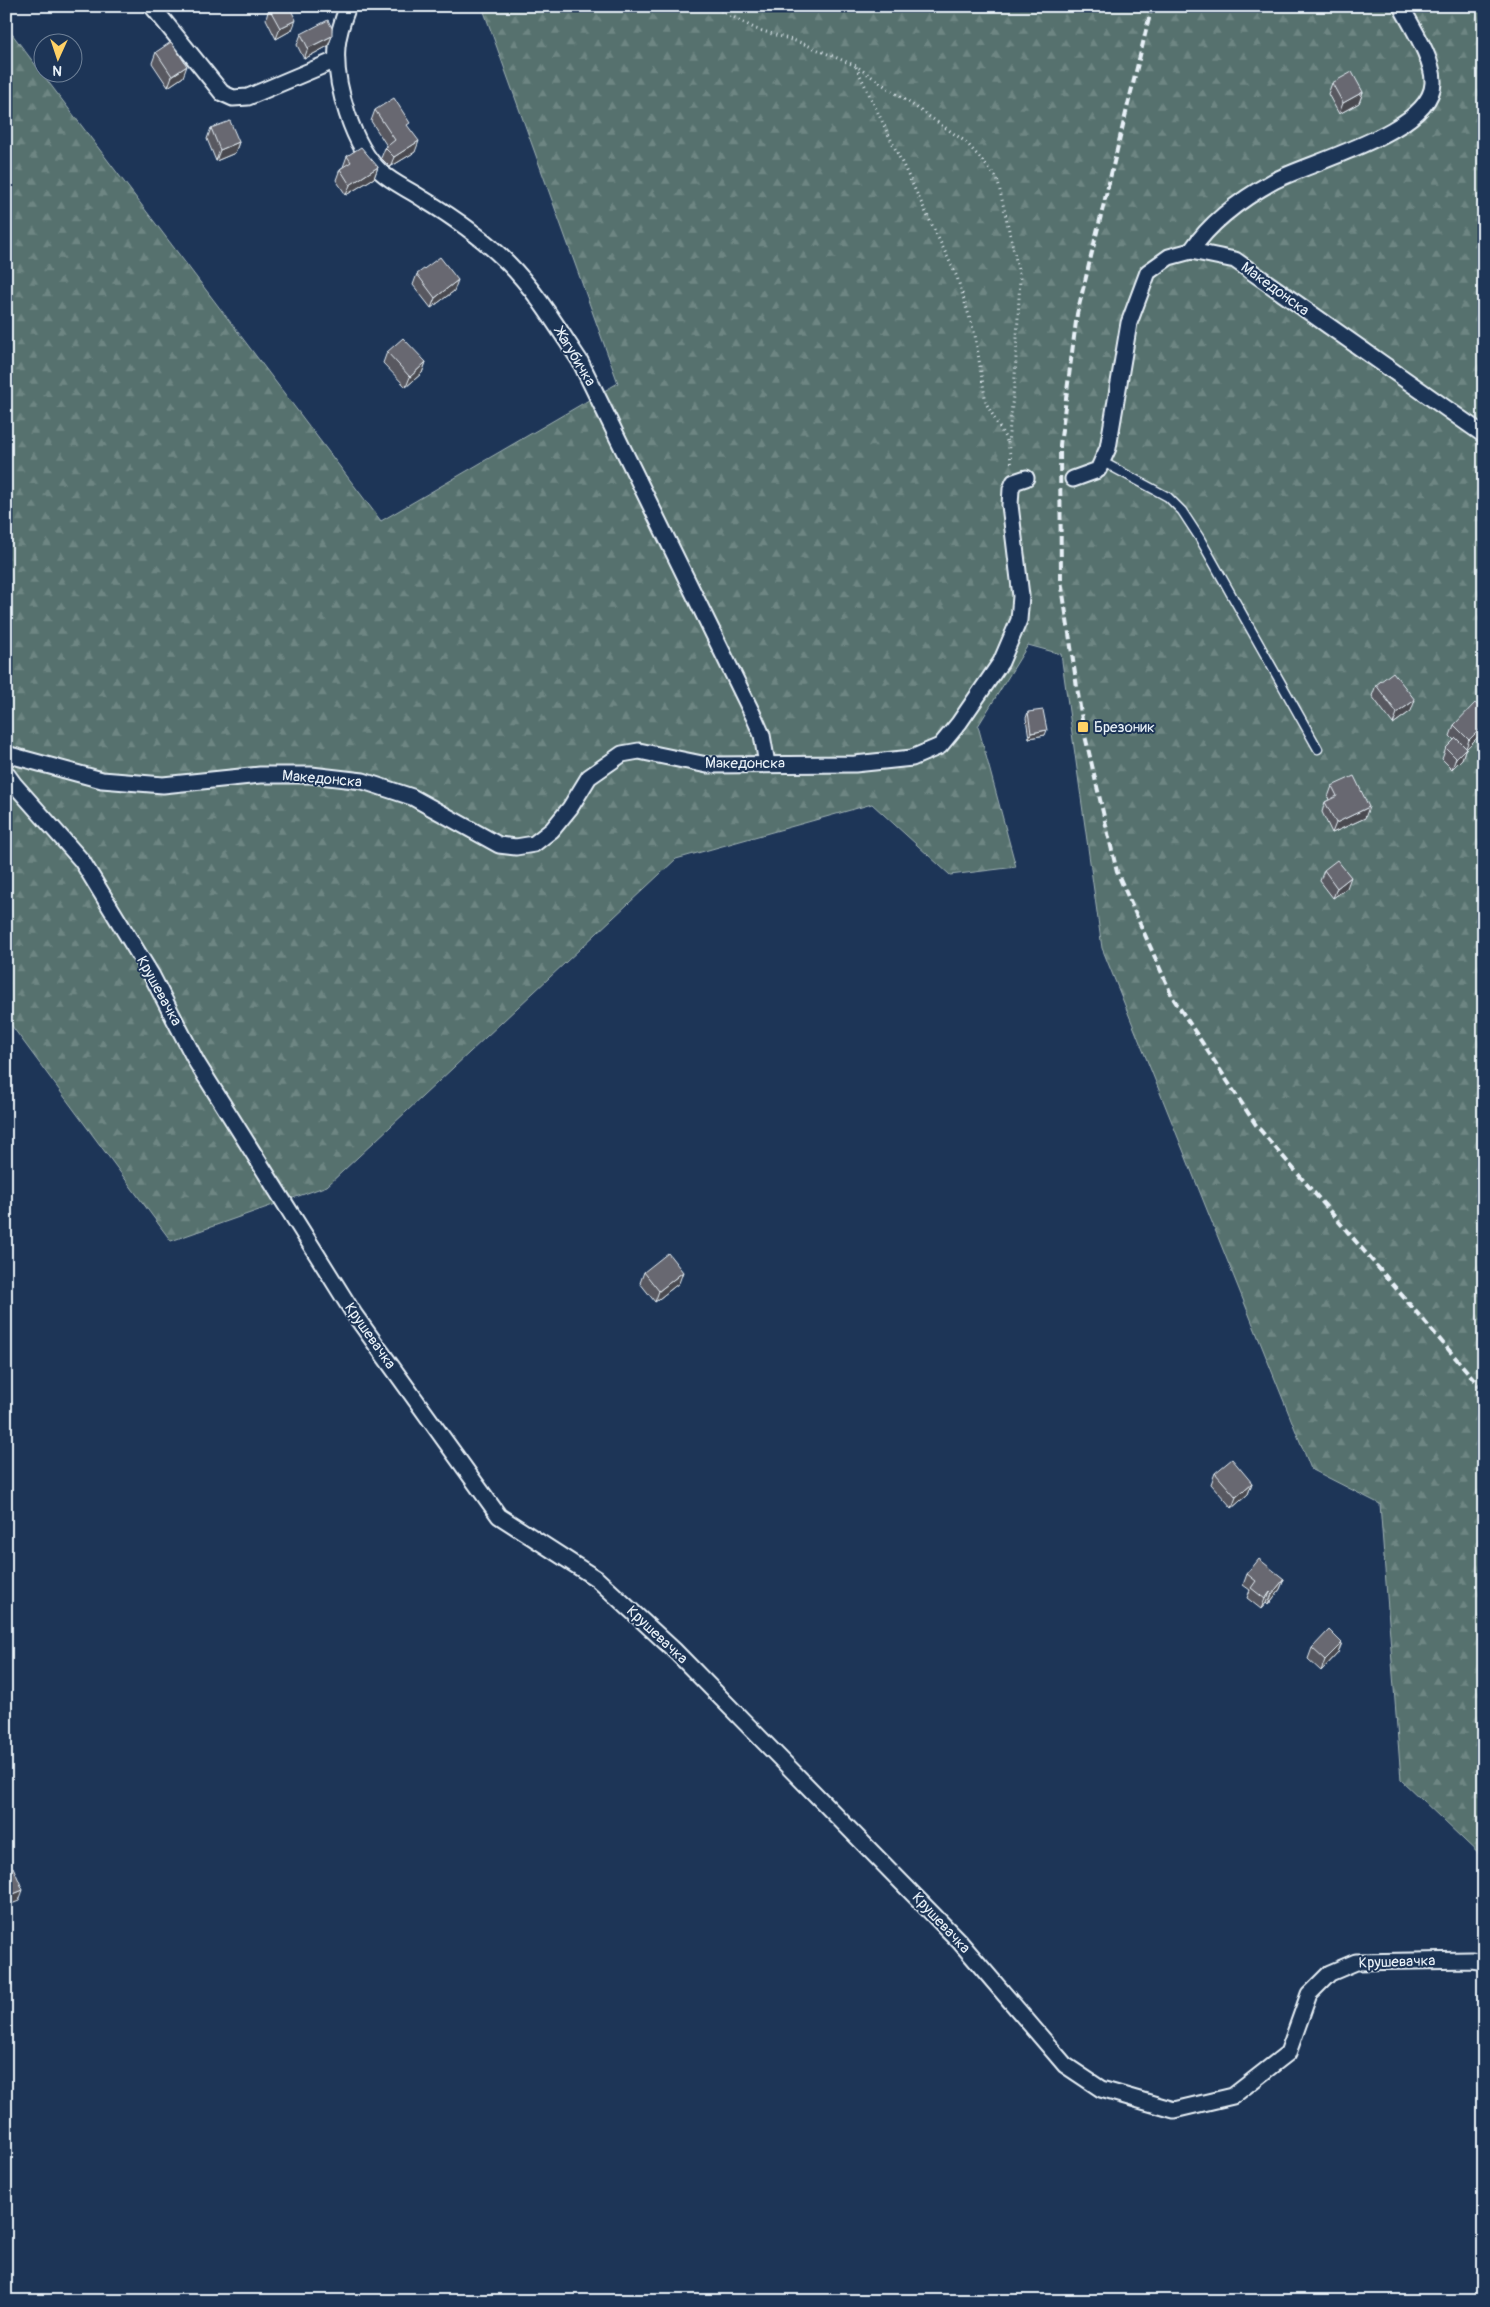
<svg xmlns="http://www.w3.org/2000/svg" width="1490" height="2307" font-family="Pangolin,sans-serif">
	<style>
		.forest { fill: url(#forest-firs); stroke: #9fb1b3 }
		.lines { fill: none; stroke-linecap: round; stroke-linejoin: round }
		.lane-casing { stroke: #e8f1f8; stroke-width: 11 }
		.street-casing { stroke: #e8f1f8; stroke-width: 19 }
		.path { stroke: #e8f1f8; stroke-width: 3; stroke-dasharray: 1 4; stroke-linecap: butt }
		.lane { stroke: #1d3557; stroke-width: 8 }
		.street { stroke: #1d3557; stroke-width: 15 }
		.rail { stroke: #e8f1f8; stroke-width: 4; stroke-dasharray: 8 4; stroke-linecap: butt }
		.wall { fill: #595961; stroke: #e8f1f8 }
		.shaded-wall { fill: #48494f; stroke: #e8f1f8 }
		.building { fill: #676871; stroke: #e8f1f8 }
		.poi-dot { fill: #ffd166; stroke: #1d3557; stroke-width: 2 }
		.labels { text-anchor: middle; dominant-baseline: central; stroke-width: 4; stroke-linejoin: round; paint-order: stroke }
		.street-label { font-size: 15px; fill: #e8f1f8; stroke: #1d3557 }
		.poi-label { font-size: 15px; fill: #e8f1f8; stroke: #1d3557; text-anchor: start }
	</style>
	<defs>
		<pattern id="forest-firs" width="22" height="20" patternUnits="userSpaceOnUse" patternTransform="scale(1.25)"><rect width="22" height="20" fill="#56716e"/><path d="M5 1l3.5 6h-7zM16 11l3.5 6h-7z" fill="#6e8683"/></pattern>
	</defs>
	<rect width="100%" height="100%" fill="#1d3557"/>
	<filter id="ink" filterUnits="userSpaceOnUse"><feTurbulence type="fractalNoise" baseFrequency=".02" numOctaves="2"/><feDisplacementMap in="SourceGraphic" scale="10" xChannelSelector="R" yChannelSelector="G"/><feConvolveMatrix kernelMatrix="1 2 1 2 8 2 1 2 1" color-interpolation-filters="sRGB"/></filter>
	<g filter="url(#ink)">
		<polygon class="forest" points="482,6 1484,6 1484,1859 1401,1780 1380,1504 1311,1469 1102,948 1061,654 1028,645 978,726 1016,867 950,875 872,804 676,859 327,1186 171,1241 6,1018 6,26 381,521 618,383"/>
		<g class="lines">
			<g class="lane-casing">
				<polyline id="lane" points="1103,462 1168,497 1182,511 1199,537 1318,749"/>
			</g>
			<g class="street-casing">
				<g id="street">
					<polyline points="152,6 222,93 233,98 248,97 336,60"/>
					<path d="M348 6C343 19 338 33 337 47 334 84 353 147 381 172 393 183 410 190 423 199 453 217 483 238 508 263 536 291 558 328 580 361L754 717 762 735 767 764"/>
					<path d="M1191 251C1211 221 1243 198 1274 181 1312 161 1431 132 1433 83 1434 60 1412 27 1401 6"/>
					<polyline points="1073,479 1098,470 1108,448 1129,323 1148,272 1169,257 1191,251 1235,260 1484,435"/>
					<polyline points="6,754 102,780 163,785 260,775 311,775 363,781 412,797 499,845 516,847 534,844 552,830 570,808 589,777 622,754 639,751 707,765 855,764 912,758 940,746 959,723 1001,662 1019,620 1021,596 1010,505 1011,489 1014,482 1026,478"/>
					<polyline points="6,773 14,784 82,861 152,976 197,1063 354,1314 499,1516 597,1579 674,1650 959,1941 1065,2065 1101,2089 1174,2110 1233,2096 1288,2053 1309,1994 1330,1973 1356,1962 1471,1960 1484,1962"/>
				</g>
			</g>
			<g class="path">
				<polyline points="712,6 756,29 802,43 856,66 966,142 997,178 1020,278 1015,377 1008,443 1012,466"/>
				<polyline points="856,67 957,277 975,335 986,403 1008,443"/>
			</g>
			<use href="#lane" class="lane"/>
			<use href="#street" class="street"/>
			<polyline class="rail" points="1152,6 1077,314 1060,445 1061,580 1083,727 1117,872 1173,998 1256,1125 1484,1391"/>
		</g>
		<g class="wall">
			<polygon points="269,8 292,30 276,39 266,19"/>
			<polygon points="301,34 332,36 328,46 304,59 297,45"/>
			<polygon points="156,52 183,77 168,87 152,63"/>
			<polygon points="1332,83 1363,92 1359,103 1339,114 1328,94"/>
			<polygon points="375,110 408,128 415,152 390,167 381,158 385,148 387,146 371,121"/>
			<polygon points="211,128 239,142 235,153 216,161 207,139"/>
			<polygon points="347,156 378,167 374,178 346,195 336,180 340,169 343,167"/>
			<polygon points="417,274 454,291 431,308 413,285"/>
			<polygon points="387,352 426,362 422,373 406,387 383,363"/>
			<polygon points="1376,685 1411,711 1393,724 1372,696"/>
			<polygon points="1484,711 1484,731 1465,750 1462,759 1452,769 1442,759 1446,748 1454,740 1450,736 1454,725"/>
			<polygon points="1028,712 1045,735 1029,738 1026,718"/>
			<polygon points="1332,786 1365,818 1332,833 1322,812 1325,802 1329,800 1328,797"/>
			<polygon points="1324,870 1347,888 1333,898 1320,881"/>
			<polygon points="644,1272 679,1283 655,1302 640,1283"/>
			<polygon points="1215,1473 1252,1483 1248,1494 1232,1508 1211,1484"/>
			<polygon points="1247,1574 1284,1579 1280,1589 1268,1605 1266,1603 1261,1609 1247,1598 1250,1590 1243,1585"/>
			<polygon points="1312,1648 1338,1653 1321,1671 1308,1659"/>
		</g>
		<g class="shaded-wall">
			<polygon points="296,20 292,30 276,39 280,28"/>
			<polygon points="332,36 328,46 304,59 308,48"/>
			<polygon points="187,66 183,77 168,87 172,76"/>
			<polygon points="1363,92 1359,103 1339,114 1343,103"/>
			<polygon points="419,141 415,152 390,167 394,157"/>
			<polygon points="239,142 235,153 216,161 220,150"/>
			<polygon points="378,167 374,178 346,195 350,185"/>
			<polygon points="458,280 454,291 431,308 435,298"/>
			<polygon points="426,362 422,373 406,387 410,377"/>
			<polygon points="1415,700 1411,711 1393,724 1397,713"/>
			<polygon points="1484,725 1484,731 1465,750 1462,759 1452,769 1456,758 1466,748 1469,740"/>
			<polygon points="1047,730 1045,735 1029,738 1031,733"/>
			<polygon points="1369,807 1365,818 1332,833 1336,823"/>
			<polygon points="1351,877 1347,888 1333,898 1337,888"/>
			<polygon points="683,1272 679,1283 655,1302 659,1291"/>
			<polygon points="1252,1483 1248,1494 1232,1508 1236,1497"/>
			<polygon points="1284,1579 1280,1589 1268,1605 1272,1594"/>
			<polygon points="1270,1592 1266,1603 1261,1609 1265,1599"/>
			<polygon points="1342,1643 1338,1653 1321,1671 1325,1660"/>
			<polygon points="23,1890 19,1901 6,1906 6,1897"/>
		</g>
		<g class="building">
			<polygon points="273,6 289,6 296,20 280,28 269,8"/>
			<polygon points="328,20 332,28 332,36 308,48 301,34"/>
			<polygon points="171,42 187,66 172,76 156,52"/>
			<polygon points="1352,72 1363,92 1343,103 1332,83"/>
			<polygon points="394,98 410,123 407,125 419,141 394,157 385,148 395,140 375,110"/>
			<polygon points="230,121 239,142 220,150 211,128"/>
			<polygon points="361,147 378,167 350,185 340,169 351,162 347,156"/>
			<polygon points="440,257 458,280 435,298 417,274"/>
			<polygon points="403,338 426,362 410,377 387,352"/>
			<polygon points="1393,672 1415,700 1397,713 1376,685"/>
			<polygon points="1475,703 1484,711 1484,725 1469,740 1454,725"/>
			<polygon points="1043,710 1047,730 1031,733 1028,712"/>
			<polygon points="1456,738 1466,748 1456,758 1446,748"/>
			<polygon points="1354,776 1369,807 1336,823 1325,802 1337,796 1332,786"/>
			<polygon points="1337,860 1351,877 1337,888 1324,870"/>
			<polygon points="668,1253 683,1272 659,1291 644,1272"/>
			<polygon points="1232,1459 1252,1483 1236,1497 1215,1473"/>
			<polygon points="1259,1559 1284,1579 1272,1594 1270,1592 1265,1599 1251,1588 1256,1581 1247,1574"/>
			<polygon points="1329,1630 1342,1643 1325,1660 1312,1648"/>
			<polygon points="13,1867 23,1890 6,1897 6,1870"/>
		</g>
	</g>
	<rect class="poi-dot" x="1077" y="721" width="12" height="12" rx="2.5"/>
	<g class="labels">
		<g class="street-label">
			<text transform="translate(1275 289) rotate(36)">Македонска</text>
			<text transform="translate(575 357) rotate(59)">Жагубичка</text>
			<text x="745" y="763">Македонска</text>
			<text transform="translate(322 779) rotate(5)">Македонска</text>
			<text transform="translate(159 991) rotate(61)">Крушевачка</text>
			<text transform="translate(370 1336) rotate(55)">Крушевачка</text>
			<text transform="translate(657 1635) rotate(43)">Крушевачка</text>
			<text transform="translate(941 1923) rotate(47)">Крушевачка</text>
			<text transform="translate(1397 1962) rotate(-2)">Крушевачка</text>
		</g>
		<g class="poi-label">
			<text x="1094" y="727">Брезоник</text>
		</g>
	</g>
	<rect width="1490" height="2307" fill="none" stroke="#1d3557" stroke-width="25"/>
	<rect x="12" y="12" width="1465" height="2282" fill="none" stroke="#e8f1f8" stroke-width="2" filter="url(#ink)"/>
	<g transform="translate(58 58) rotate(183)"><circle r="24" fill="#1d3557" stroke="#6e8097"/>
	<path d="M0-4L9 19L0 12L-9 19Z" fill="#ffd166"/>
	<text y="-8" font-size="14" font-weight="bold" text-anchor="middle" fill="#e8f1f8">N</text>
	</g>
</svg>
